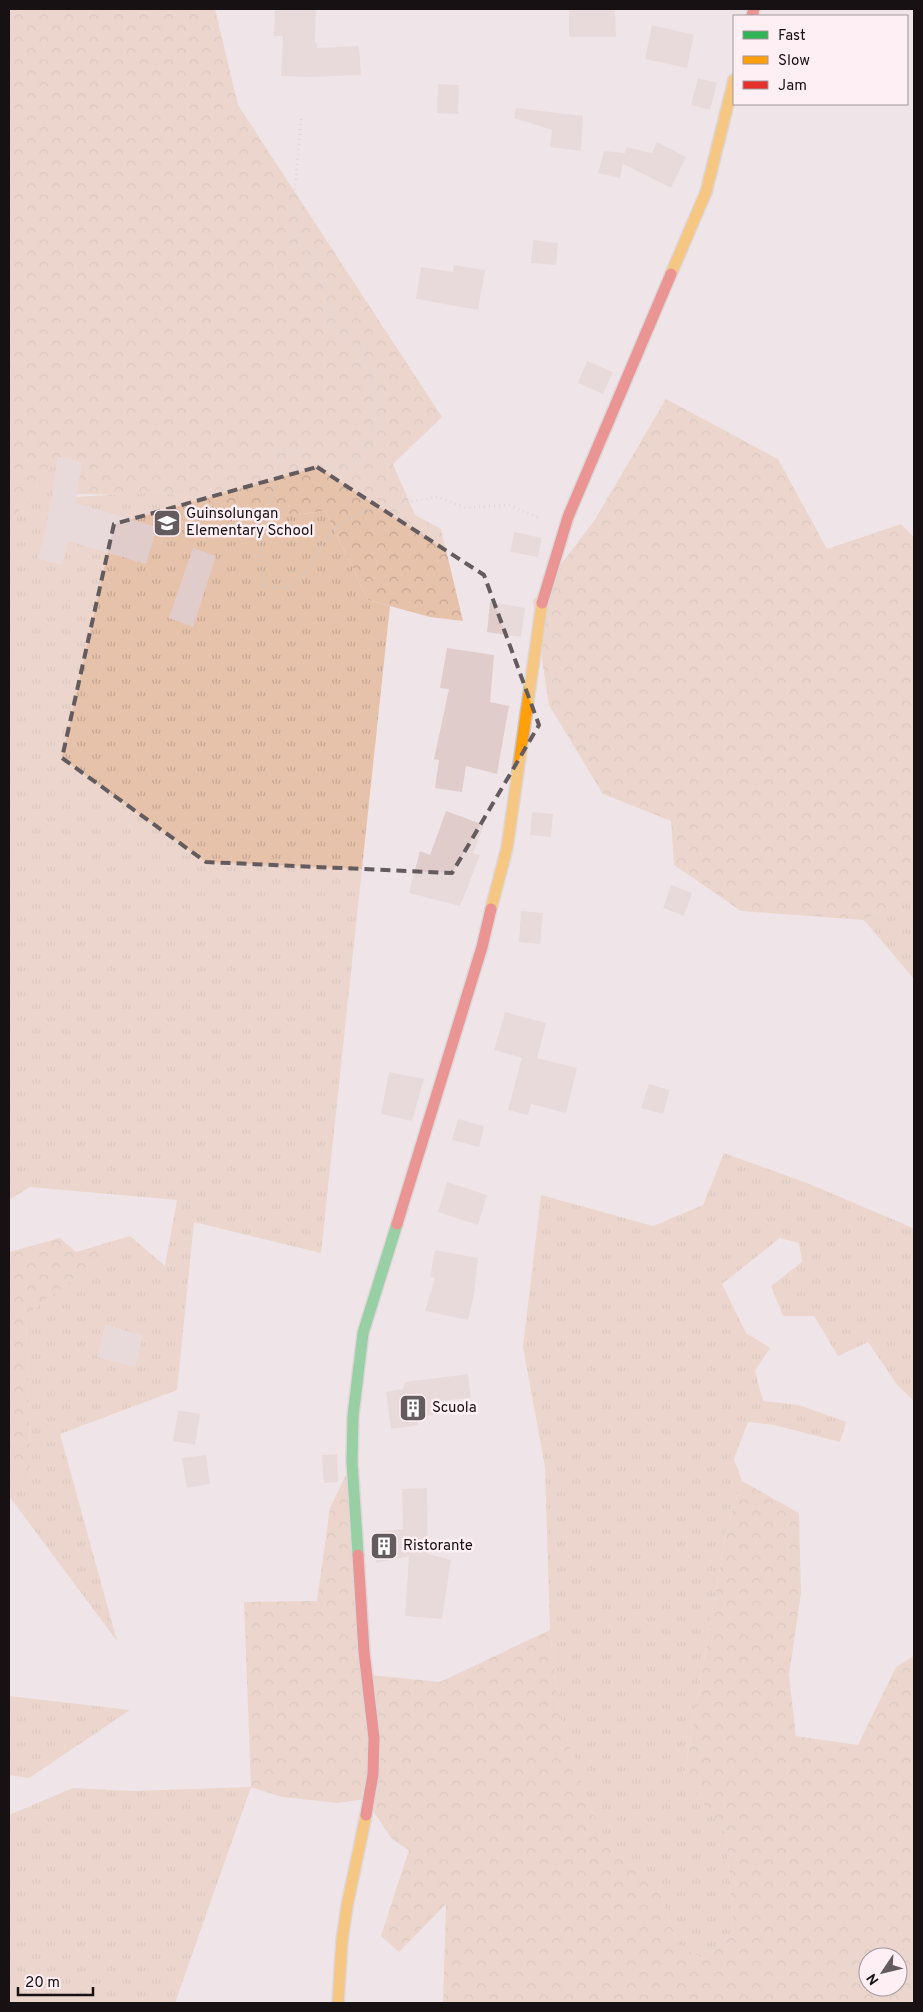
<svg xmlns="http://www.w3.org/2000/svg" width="923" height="2012" font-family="Overpass,sans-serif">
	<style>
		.grass { fill: url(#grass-tufts) }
		.forest { fill: url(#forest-crowns); fill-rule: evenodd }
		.building { fill: #e1cccc }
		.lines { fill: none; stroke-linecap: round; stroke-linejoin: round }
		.fast-casing { stroke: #cbc4c6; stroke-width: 14 }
		.slow-casing { stroke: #cbc4c6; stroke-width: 14 }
		.jam-casing { stroke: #cbc4c6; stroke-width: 14 }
		.path { stroke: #ccc8ca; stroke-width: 3; stroke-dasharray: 1 4; stroke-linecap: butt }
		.fast { stroke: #30b455; stroke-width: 11 }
		.slow { stroke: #ff9f0a; stroke-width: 11 }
		.jam { stroke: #e5322d; stroke-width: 11 }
		.marked { fill: none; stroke: #635b5e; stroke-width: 4; stroke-dasharray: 10 6; stroke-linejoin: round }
		.labels { text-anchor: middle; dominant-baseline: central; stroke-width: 5; stroke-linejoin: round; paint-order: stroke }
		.poi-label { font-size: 15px; fill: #171113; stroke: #feeff4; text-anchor: start }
	</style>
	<defs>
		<pattern id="grass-tufts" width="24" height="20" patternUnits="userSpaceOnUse" patternTransform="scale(1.25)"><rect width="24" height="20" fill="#e6c2ab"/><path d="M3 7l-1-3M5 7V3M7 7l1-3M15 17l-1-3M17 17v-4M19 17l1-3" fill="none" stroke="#c5a692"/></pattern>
		<pattern id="forest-crowns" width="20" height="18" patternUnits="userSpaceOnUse" patternTransform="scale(1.25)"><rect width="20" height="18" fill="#e6c2ab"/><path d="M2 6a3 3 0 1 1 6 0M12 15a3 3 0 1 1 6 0" fill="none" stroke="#c5a692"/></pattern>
	</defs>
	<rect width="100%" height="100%" fill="#efe5e8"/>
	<g class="grass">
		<polygon points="58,457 82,462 76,497 156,492 191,497 218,508 251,514 294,515 325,511 368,600 390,606 321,1253 194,1222 177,1390 60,1434 117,1641 9,1496 9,1470 31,1481 26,1315 130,1236 165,1266 177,1200 30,1187 9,1200 9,524"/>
		<polygon points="914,893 914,979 864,920"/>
		<polygon points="724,1153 807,1183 913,1228 914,1401 898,1386 868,1342 838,1356 814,1316 783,1316 771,1286 802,1262 799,1243 780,1238 722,1284 746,1333 770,1348 755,1371 763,1401 799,1405 846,1422 840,1442 774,1425 748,1422 734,1459 742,1481 727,1527 684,1775 726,1835 734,1931 705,1960 678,1945 657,1885 602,1842 560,1717 550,1630 545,1467 523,1347 541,1195 653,1226 703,1205"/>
		<polygon points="9,1696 130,1710 29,1778 9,1775"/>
		<polygon points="251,1787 175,2003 9,2003 9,1815 73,1788 131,1791"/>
	</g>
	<g class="forest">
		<polygon points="9,9 215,9 238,105 442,417 393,464 415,515 441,529 463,621 430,617 368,600 325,511 294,515 251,514 218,508 191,497 156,492 126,495 76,494 82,462 58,457 9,524"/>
		<polygon points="666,399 778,459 827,549 901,524 914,537 914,893 864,920 741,911 674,865 671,821 603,794 549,705 533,601 594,521"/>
		<polygon points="130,1236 26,1315 31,1482 9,1470 9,1252 60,1238 76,1252"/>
		<path d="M352 1462 371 1675 440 1682 550 1630 560 1717 602 1842 657 1885 678 1945 705 1960 734 1931 726 1835 684 1776 727 1527 742 1481 799 1513 801 1593 789 1675 796 1736 858 1745 896 1667 914 1656V2003H443L446 1904 399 1952 381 1936 409 1850 392 1839 365 1799 338 1803 282 1797 251 1787 244 1602 317 1601 330 1508ZM868 1957H898V1987H868Z"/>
	</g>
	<g class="building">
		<polygon points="275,9 316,9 315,43 317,43 317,48 359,46 361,75 309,77 281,76 283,36 274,36"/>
		<polygon points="569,9 615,9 616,37 569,37"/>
		<polygon points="652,25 694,35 687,68 645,59"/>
		<polygon points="698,78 717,83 710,110 691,105"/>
		<polygon points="438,84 459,85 458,114 437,113"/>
		<polygon points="516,108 583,116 581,151 550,147 552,130 514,118"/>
		<polygon points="657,142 686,157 671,188 623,164 620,178 598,173 604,151 625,153 626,147 652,153"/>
		<polygon points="533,240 558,243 556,265 531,263"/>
		<polygon points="454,265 485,270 478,310 416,299 421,267 453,272"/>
		<polygon points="587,361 613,372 603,394 578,383"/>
		<polygon points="58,457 82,462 75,503 157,527 146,564 68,541 62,565 38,559 47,523"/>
		<polygon points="514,532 542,538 538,557 510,552"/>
		<polygon points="193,548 216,556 193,627 169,618"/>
		<polygon points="490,602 525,608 521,637 487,632"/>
		<polygon points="447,648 494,655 490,702 509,706 497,774 466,766 462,792 435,788 439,760 434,759 449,689 440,688"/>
		<polygon points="446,811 484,825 473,853 480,855 460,906 409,893 420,851 430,855"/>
		<polygon points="532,812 553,814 551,837 530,835"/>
		<polygon points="671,885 692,893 684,916 663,908"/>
		<polygon points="521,911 543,913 540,944 519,942"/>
		<polygon points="505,1012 546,1023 537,1058 577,1068 566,1113 531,1104 528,1115 508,1110 522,1058 494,1050"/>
		<polygon points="389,1072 424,1079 412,1121 381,1114"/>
		<polygon points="649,1084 670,1090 663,1114 641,1108"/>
		<polygon points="458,1119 484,1126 479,1147 452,1140"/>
		<polygon points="447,1182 487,1195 478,1225 438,1212"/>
		<polygon points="435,1250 478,1258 474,1295 468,1320 425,1311 435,1278 430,1277"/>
		<polygon points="105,1325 143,1335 135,1367 97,1357"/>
		<polygon points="468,1374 471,1398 438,1401 440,1414 417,1417 418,1425 391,1429 386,1392 403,1389 405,1382"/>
		<polygon points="178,1410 200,1414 195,1445 173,1441"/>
		<polygon points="337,1454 338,1482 324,1483 322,1455"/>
		<polygon points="206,1455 210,1484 187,1488 182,1458"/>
		<polygon points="427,1488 428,1554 451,1560 442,1619 405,1616 409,1556 376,1563 375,1532 403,1529 402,1489"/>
	</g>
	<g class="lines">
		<g class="fast-casing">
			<polyline id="fast" points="358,1555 352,1462 353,1416 363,1333 397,1224"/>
		</g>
		<g class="slow-casing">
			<g id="slow">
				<polyline points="671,274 706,192 734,80"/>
				<polyline points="491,909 507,848 542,603"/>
				<polyline points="338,2003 342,1940 347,1906 366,1815"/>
			</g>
		</g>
		<g class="jam-casing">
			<g id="jam">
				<polyline points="752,16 754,9"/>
				<polyline points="542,603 568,517 671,274"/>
				<polyline points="397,1224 482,947 491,909"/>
				<polyline points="358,1555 364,1652 374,1738 373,1774 366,1815"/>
			</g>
		</g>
		<polyline class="path" points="301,119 293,208 297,233 324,287 338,330 365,355 379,407 367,446 341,470 282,448 259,559 264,587 287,588 302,577 334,528 372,508 438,497 466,508 508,505 540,518"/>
		<use href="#fast" class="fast"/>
		<use href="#slow" class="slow"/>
		<use href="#jam" class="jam"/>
	</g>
	<path d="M0 0H923V2012H0ZM317 467 484 575 539 725 452 873 206 862 62 758 114 524Z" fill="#efe5e8" fill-opacity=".55" fill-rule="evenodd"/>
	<path class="marked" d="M317 467 484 575 539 725 452 873 206 862 62 758 114 524Z"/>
	<defs>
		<g id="school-square" transform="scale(1.4375)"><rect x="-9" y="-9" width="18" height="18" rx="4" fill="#635b5e" stroke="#feeff4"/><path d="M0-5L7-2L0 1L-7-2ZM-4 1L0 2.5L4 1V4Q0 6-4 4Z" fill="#fff"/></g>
		<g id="building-square" transform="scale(1.4375)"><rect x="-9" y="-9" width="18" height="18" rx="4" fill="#635b5e" stroke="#feeff4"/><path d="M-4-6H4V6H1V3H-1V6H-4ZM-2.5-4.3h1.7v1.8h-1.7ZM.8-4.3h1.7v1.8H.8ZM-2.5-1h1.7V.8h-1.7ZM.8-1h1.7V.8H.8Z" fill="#fff"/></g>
	</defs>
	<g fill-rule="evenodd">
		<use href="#school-square" x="167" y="523"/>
		<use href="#building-square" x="413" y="1408"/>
		<use href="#building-square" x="384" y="1546"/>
	</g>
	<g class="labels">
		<g class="poi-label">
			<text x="186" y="514">Guinsolungan<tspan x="186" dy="17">Elementary School</tspan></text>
			<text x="432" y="1408">Scuola</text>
			<text x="403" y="1546">Ristorante</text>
		</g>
	</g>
	<rect width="923" height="2012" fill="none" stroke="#171113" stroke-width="20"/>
	<rect x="733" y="15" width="175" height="90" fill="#feeff4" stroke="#a2969a"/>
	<rect x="743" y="31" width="25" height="8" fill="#30b455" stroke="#a2969a"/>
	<text x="778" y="40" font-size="15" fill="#171113">Fast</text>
	<rect x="743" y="56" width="25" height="8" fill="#ff9f0a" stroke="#a2969a"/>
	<text x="778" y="65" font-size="15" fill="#171113">Slow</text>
	<rect x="743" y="81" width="25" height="8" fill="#e5322d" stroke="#a2969a"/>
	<text x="778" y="90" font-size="15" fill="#171113">Jam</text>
	<g transform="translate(883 1972) rotate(235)"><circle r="24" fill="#feeff4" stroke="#a2969a"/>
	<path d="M0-4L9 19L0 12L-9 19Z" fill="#635b5e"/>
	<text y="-8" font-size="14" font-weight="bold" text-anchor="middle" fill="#171113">N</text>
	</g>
	<path d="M18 1987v8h75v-8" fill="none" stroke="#171113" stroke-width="2.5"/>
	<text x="25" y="1987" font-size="15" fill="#171113" stroke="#feeff4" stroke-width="4" paint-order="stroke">20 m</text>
</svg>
